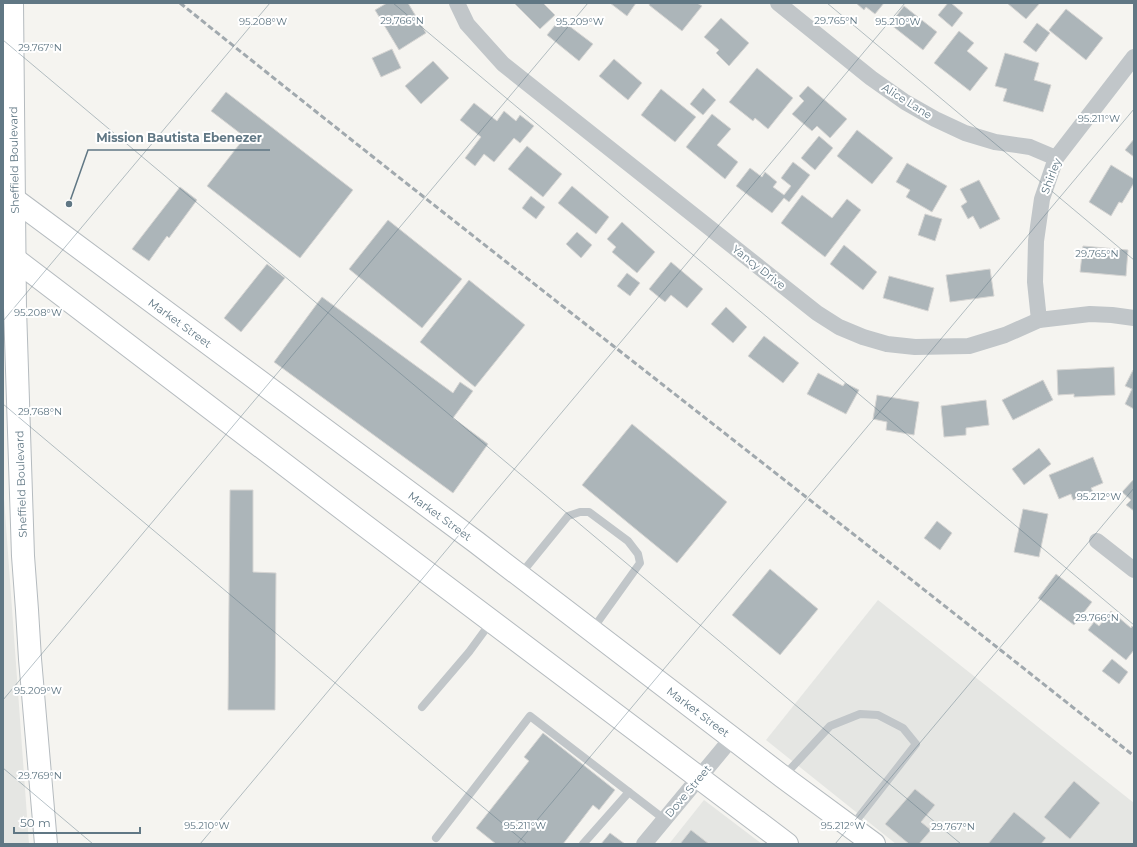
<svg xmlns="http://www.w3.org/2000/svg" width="1137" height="847" font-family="Montserrat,sans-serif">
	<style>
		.built { fill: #e5e6e3 }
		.building { fill: #acb5b9; stroke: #d6d5d3 }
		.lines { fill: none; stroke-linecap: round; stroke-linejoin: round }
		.secondary-casing { stroke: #b5bbbf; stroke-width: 24 }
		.lane { stroke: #c1c6c9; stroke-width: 8 }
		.street { stroke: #c1c6c9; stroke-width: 16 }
		.secondary { stroke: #fff; stroke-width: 22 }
		.rail { stroke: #a1a9ae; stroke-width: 3; stroke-dasharray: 6 3; stroke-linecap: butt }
		.ticks { fill: none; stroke: #607784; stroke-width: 1; stroke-opacity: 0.45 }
		.labels { text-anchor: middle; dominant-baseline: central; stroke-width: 4; stroke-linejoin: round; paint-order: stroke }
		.street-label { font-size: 11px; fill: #607784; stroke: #fff }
		.ticks-label { font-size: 10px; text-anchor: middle; fill: #607784; stroke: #fff; stroke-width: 4; stroke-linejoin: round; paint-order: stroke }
		.leader { fill: none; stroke: #607784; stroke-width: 1.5 }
		.callout-dot { fill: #607784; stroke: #fff; stroke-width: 1.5 }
		.callout-label { font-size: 12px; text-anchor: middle; font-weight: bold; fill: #607784; stroke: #fff; stroke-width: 4; stroke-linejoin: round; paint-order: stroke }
	</style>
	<rect width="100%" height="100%" fill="#f5f4f0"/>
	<g class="built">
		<polygon points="3,484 29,844 3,844"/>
		<polygon points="878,600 1134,803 1134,844 896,844 766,740"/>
		<polygon points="704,800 762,844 669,844"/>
	</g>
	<g class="building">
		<polygon points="387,3 408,3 426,33 399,50 375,10"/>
		<polygon points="514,3 543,3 555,15 540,29"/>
		<polygon points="610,3 636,3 627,16"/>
		<polygon points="650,3 697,3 702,6 682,31 649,5"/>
		<polygon points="856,3 884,3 875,14 866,7 864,10"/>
		<polygon points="948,3 951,3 963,13 952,27 938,15"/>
		<polygon points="1007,3 1040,3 1026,19"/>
		<polygon points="904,6 937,32 923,50 890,24"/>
		<polygon points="1066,9 1103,38 1086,60 1049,30"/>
		<polygon points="721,18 749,43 729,66 716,53 719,50 704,37"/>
		<polygon points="560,19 593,44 579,61 547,35"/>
		<polygon points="1037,23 1050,33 1036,52 1023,42"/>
		<polygon points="959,31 974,43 967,51 988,68 970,91 934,63"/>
		<polygon points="392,49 401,68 381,77 372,58"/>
		<polygon points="1005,53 1039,63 1034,80 1051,85 1043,112 1003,101 1007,89 995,86"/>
		<polygon points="614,59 642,83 628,100 599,76"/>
		<polygon points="433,61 449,78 421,104 405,86"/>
		<polygon points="757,68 793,98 768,129 755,118 753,121 729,102"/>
		<polygon points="808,86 847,119 830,138 817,126 812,131 792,114 804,101 799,96"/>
		<polygon points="703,88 716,100 703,115 690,104"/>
		<polygon points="661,89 696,117 675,142 641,115"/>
		<polygon points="226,92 353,190 300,258 207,186 245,137 211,111"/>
		<polygon points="474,103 497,121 504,111 516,121 520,115 534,126 520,143 514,138 494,162 484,154 475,166 465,158 481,137 460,120"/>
		<polygon points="712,114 731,129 717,145 738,162 725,179 686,147"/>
		<polygon points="857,130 893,158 872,184 837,156"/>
		<polygon points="819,136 833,148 815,170 801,158"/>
		<polygon points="1134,139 1134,157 1125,150"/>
		<polygon points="527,146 562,174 543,197 508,169"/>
		<polygon points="793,162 810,175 789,202 784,198 772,213 736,186 750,168 762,177 765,172 777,182 773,187 784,195 791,186 781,178"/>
		<polygon points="907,163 947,186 932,212 906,197 910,190 896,182"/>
		<polygon points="1111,165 1134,179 1134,183 1122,203 1119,202 1111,216 1089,202"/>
		<polygon points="979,180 1000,219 980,229 973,216 968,219 961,206 967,202 960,189"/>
		<polygon points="572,186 609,217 596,234 558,203"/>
		<polygon points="180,187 197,200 169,238 167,236 149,261 132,249"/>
		<polygon points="802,195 832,218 847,199 861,210 825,257 781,223"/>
		<polygon points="531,196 545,207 536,219 522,208"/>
		<polygon points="925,214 942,219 935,241 918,235"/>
		<polygon points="388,220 462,279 422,328 349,269"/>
		<polygon points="622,222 655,252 637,273 612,252 616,247 607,239"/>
		<polygon points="577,232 592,245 581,258 566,244"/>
		<polygon points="844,245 877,272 863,290 830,264"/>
		<polygon points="1083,246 1128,250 1126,276 1080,272"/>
		<polygon points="671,262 703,289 687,308 671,295 665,302 649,289"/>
		<polygon points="267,264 285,278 241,332 224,318"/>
		<polygon points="990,269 994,296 950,302 946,275"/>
		<polygon points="627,273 640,283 630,296 617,286"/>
		<polygon points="889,276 934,288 928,311 883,298"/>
		<polygon points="469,280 525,325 475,387 420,342"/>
		<polygon points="322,297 453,393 460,382 473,391 453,418 488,444 453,493 274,362"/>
		<polygon points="726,307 747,327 733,343 711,324"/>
		<polygon points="764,336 799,363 783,383 748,356"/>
		<polygon points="1114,367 1115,395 1074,397 1074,394 1058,395 1057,370"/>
		<polygon points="1133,370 1134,371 1134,409 1125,404 1132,389 1125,386"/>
		<polygon points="818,373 843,386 845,383 859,390 846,414 807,394"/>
		<polygon points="1043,380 1053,400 1013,420 1002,400"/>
		<polygon points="877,395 919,402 914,435 886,430 887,422 873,419"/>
		<polygon points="986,400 989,425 966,428 966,435 944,437 941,406"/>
		<polygon points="632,424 727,502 677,563 582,485"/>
		<polygon points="1039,448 1051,464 1024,485 1012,469"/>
		<polygon points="1093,457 1103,483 1091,488 1093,492 1073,500 1071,494 1059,499 1049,475"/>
		<polygon points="1134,479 1134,511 1126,505 1131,500 1122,492"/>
		<polygon points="230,490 253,490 253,572 276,573 275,710 228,710"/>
		<polygon points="1023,509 1048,514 1039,557 1014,552"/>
		<polygon points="937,521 952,533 940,550 924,538"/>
		<polygon points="770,569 818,609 780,655 732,615"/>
		<polygon points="1056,574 1092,602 1074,625 1038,598"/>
		<polygon points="1111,611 1131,628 1132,626 1134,628 1134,650 1126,660 1088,630 1094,622 1099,626"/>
		<polygon points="1112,659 1128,672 1119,684 1102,671"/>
		<polygon points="543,733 615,790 599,810 593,805 563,844 496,844 476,828 529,761 524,757"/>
		<polygon points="1074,781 1100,803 1070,839 1044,817"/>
		<polygon points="915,789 935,805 921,822 931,830 919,844 909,844 885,824"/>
		<polygon points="1014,812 1046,838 1041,844 988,844"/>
		<polygon points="691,830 709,844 680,844"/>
		<polygon points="610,833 625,844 601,844"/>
	</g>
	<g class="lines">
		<g class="secondary-casing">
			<g id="secondary">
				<polyline points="12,3 15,308 23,556 27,610 30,659 46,844"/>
				<polyline points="3,191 476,542 783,777 874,844"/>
				<polyline points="3,250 356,519 787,844"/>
			</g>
		</g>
		<g class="lane">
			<polyline points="520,575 568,516 580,512 589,512 628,541 638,554 640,563 592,630"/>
			<polyline points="422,707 469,652 491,622"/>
			<polyline points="783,777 830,726 860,714 878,715 903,728 916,744 852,826"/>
			<polyline points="436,838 530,716 664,819"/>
			<polyline points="583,844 629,792"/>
		</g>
		<g class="street">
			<polyline points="457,3 467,24 503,64 817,313 839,327 863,337 887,344 915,347 969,346 1005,335 1039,320 1090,314 1112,315 1134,318"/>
			<polyline points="778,3 871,78 905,102 935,119 965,133 995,142 1030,147 1056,158"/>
			<polyline points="1039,320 1035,282 1036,241 1042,199 1056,158 1134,57"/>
			<polyline points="1097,541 1134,570"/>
			<polyline points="644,844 732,738"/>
		</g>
		<use href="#secondary" class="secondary"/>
		<path class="rail" d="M180 3C496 257 817 503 1134 756"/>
	</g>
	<path class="ticks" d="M393 3 1134 625M827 3 1134 260M3 40 961 844M3 321 270 3M3 404 527 844M3 700 588 3M3 768 93 844M200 844 905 3M517 844 1134 109M835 844 1134 488"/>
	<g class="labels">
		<g class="street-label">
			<text transform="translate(907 101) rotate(32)">Alice Lane</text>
			<text transform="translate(14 160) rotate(-91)">Sheffield Boulevard</text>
			<text transform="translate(1051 176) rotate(-69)">Shirley</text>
			<text transform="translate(759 267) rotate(38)">Yancy Drive</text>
			<text transform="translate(180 323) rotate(36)">Market Street</text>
			<text transform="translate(21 484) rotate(-92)">Sheffield Boulevard</text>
			<text transform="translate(440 516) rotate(36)">Market Street</text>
			<text transform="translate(698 712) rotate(37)">Market Street</text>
			<text transform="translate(688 791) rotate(-50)">Dove Street</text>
		</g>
	</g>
	<g class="ticks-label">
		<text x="402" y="24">29.766°N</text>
		<text x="836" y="24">29.765°N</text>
		<text x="263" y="25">95.208°W</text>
		<text x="580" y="25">95.209°W</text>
		<text x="898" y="25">95.210°W</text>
		<text x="40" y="51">29.767°N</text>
		<text x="1099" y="122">95.211°W</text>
		<text x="1097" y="257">29.765°N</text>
		<text x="38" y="316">95.208°W</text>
		<text x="40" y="415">29.768°N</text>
		<text x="1099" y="500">95.212°W</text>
		<text x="1097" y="621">29.766°N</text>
		<text x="38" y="694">95.209°W</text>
		<text x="40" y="779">29.769°N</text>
		<text x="207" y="829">95.210°W</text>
		<text x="525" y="829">95.211°W</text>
		<text x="843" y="829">95.212°W</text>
		<text x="953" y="830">29.767°N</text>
	</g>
	<path class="leader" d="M69 204L88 150H270"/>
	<circle class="callout-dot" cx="69" cy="204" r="4"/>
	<g class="callout-label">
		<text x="179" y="142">Mission Bautista Ebenezer</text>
	</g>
	<rect width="1137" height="847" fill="none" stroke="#607784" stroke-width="8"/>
	<path d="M14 827v6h126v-6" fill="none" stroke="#607784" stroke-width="2"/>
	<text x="20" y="827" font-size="12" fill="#607784" stroke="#ffffff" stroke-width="3" paint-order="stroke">50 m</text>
</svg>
